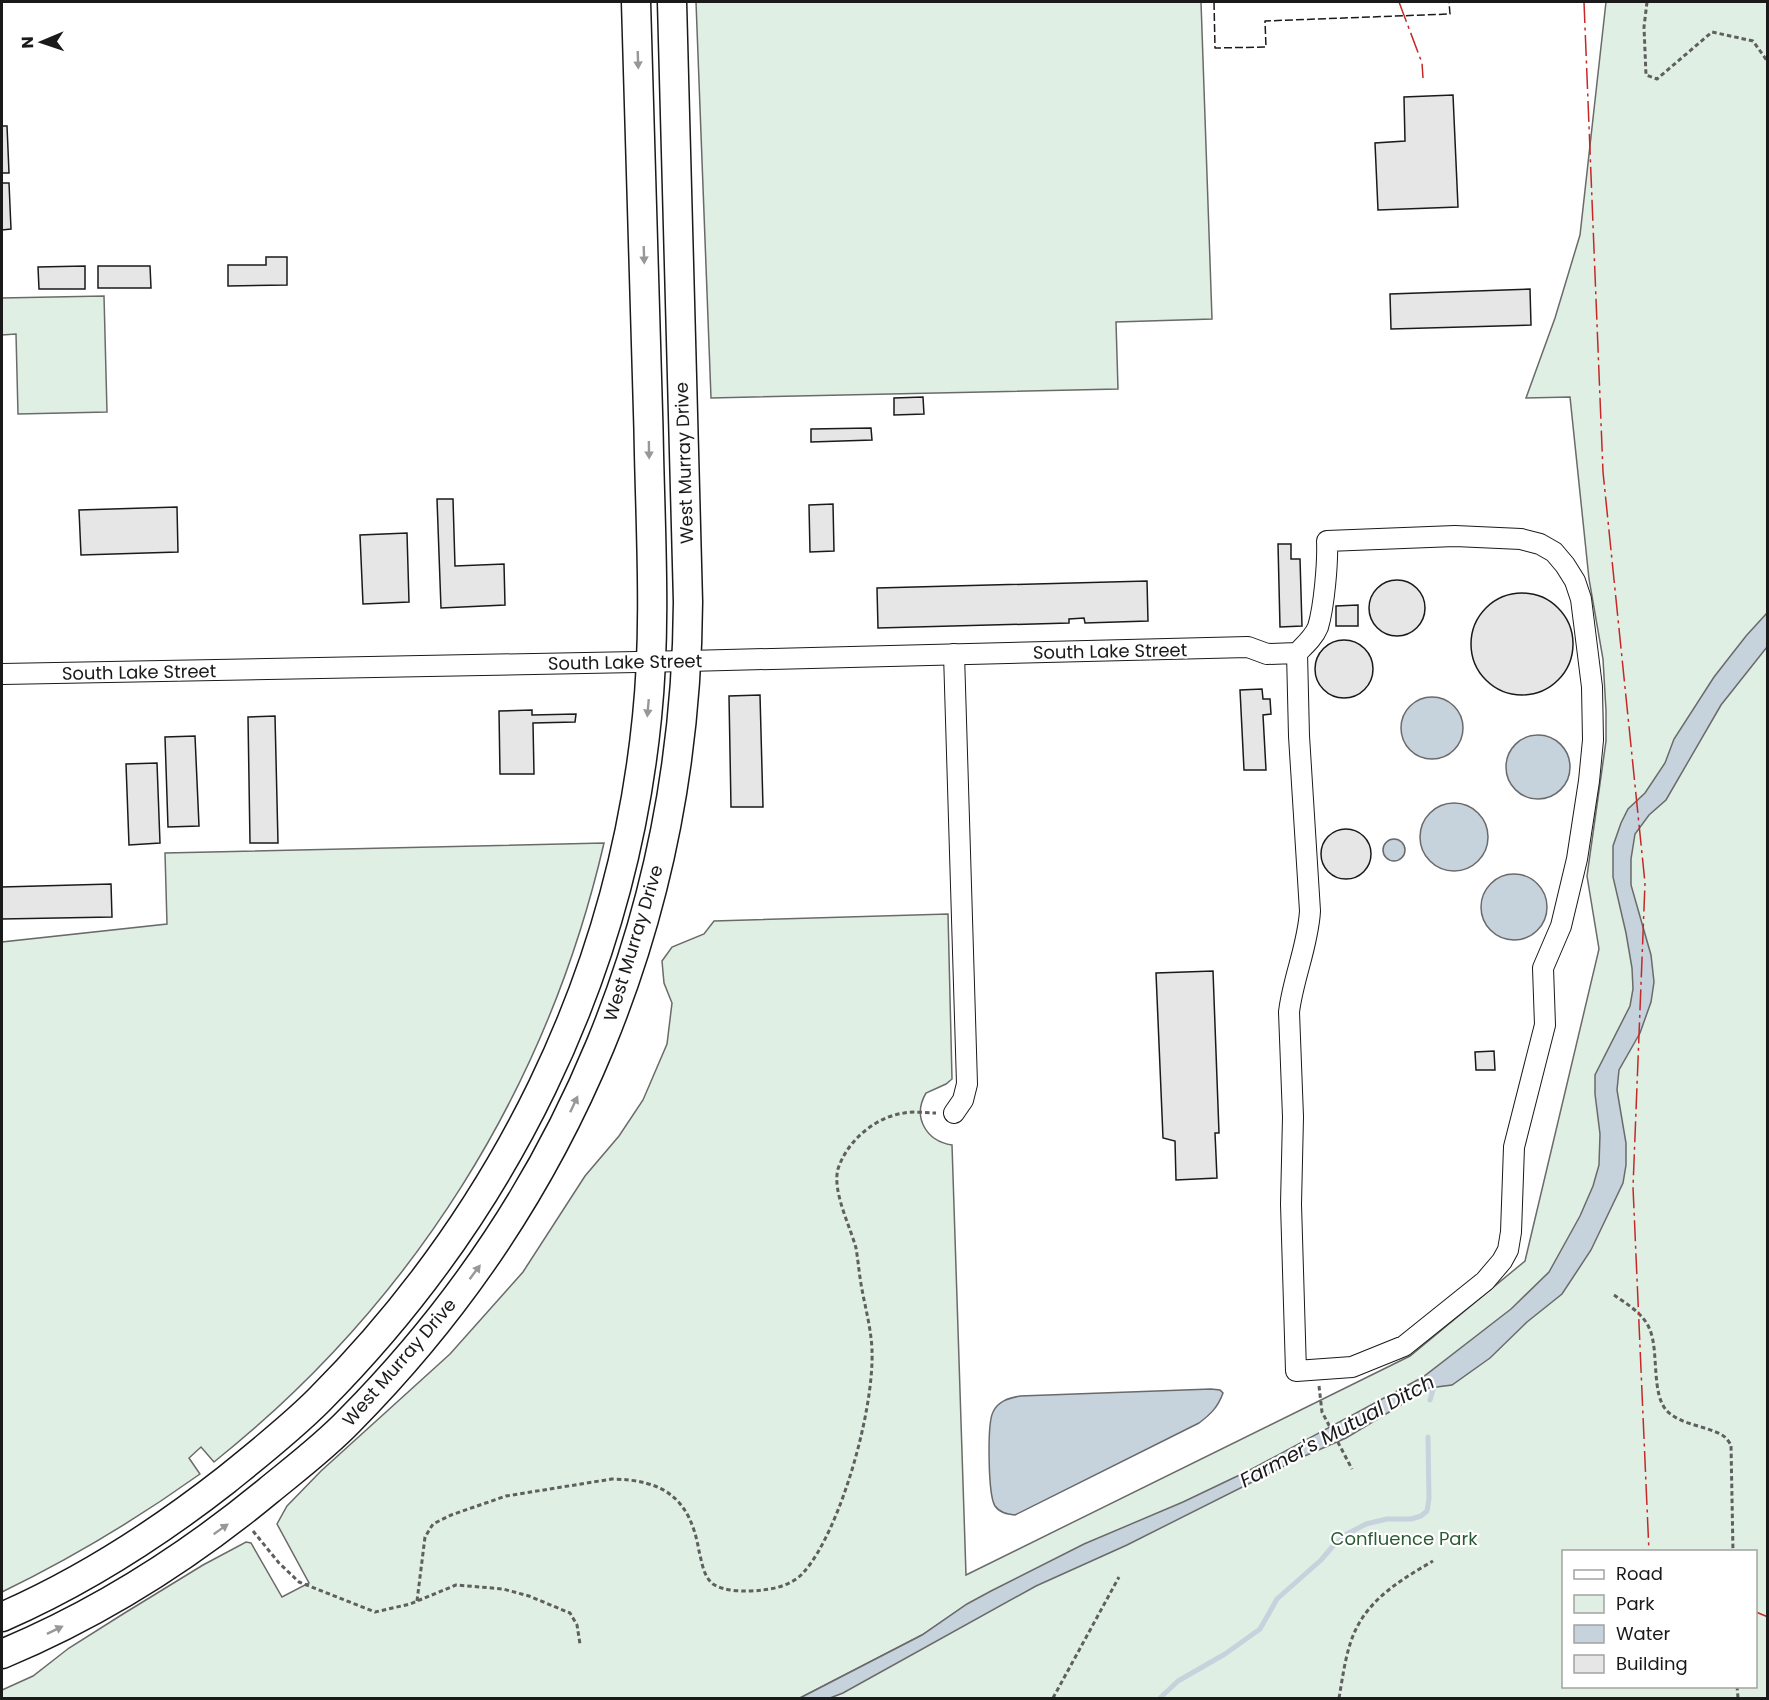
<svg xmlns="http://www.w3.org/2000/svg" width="1769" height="1700" font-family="Poppins,sans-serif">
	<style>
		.green { fill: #e0efe3; stroke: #6a6a6a; stroke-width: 1.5; fill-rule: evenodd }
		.water { fill: #c6d2dc; stroke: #6a6a6a; stroke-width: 1.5 }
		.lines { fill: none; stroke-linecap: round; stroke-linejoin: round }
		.stream { stroke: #c6d2dc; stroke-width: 5 }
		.building { fill: #e6e6e6; stroke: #1a1a1a; stroke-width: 1.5 }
		.minor-casing { stroke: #1a1a1a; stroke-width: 22 }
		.highway-casing { stroke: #1a1a1a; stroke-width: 31 }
		.path { stroke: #5f5f5f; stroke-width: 3; stroke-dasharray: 4.5 3; stroke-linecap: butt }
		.minor { stroke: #fff; stroke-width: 20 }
		.highway { stroke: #fff; stroke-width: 28 }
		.fence { stroke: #1a1a1a; stroke-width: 1.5; stroke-dasharray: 8 3; stroke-linecap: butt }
		.power { stroke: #c62828; stroke-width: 1.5; stroke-dasharray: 21 4.5 3 4.5; stroke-linecap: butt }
		.oneway { fill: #989898 }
		.labels { text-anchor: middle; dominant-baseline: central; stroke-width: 4.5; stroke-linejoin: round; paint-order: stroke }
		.street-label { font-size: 18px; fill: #1a1a1a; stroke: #fff }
		.park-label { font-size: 18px; fill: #2b5a34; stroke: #fff }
		.water-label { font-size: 20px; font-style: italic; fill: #1a1a1a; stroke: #fff }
	</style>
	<rect width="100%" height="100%" fill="#fff"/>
	<g class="green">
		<polygon points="696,2 1201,2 1212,319 1116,322 1118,389 711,398"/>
		<path d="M1606 2H1767V1698H818L935 1640 966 1605 922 1635 800 1698H2V1690L33 1676 69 1648 123 1614 203 1565 246 1542 251 1543 282 1597 309 1583 277 1524 287 1506 321 1471 450 1354 523 1272 585 1176 619 1136 643 1100 667 1044 672 1003 664 983 662 961 672 947 704 934 714 921 948 914 952 1079 946 1084 926 1093C912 1117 926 1141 952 1145L966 1575 1410 1356 1525 1261 1599 949 1587 876 1606 741V711L1603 659 1589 579 1570 397 1526 398 1555 318 1580 235ZM1564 1552H1756V1686H1564Z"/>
		<polygon points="104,296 107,412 18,414 16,334 2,335 2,298"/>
		<path d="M604 843C547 1090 412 1304 214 1462L201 1447 189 1458 200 1474C137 1519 72 1558 2 1592V942L167 924 165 853Z"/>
	</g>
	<g class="water">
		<polygon points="1767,613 1767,647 1721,705 1666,800 1649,815 1635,834 1631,859 1631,885 1651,955 1654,982 1651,1002 1640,1033 1619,1070 1617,1090 1626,1143 1626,1165 1623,1183 1591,1250 1562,1294 1527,1322 1490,1358 1452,1385 1429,1388 1346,1438 1300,1458 1127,1545 1036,1586 843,1693 830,1698 800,1698 922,1635 967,1604 991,1591 1084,1544 1183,1502 1250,1470 1423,1377 1511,1309 1549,1272 1580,1216 1593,1186 1599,1165 1600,1134 1595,1094 1595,1075 1630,1006 1633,989 1632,968 1626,933 1613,877 1613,846 1621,823 1628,809 1645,793 1665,763 1674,739 1714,677 1746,636"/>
		<circle cx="1432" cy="728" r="31"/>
		<circle cx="1538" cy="767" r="32"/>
		<circle cx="1454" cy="837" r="34"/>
		<circle cx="1394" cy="850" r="11"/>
		<circle cx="1514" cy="907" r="33"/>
		<path d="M1211 1389 1220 1390 1223 1393C1218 1407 1211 1414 1199 1423L1015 1515C1007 1514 1000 1513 995 1506 988 1495 987 1424 993 1412 998 1401 1009 1398 1020 1396Z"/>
	</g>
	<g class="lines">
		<g class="stream">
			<polyline points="1430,1400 1435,1383"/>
			<polyline points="1160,1698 1178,1681 1225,1654 1260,1629 1277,1599 1321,1560 1333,1546 1347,1534 1366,1524 1387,1519 1411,1519 1421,1516 1427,1511 1429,1499 1428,1437"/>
		</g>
	</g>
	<g class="building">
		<polygon points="1453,95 1458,207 1378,210 1375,143 1405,141 1404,97"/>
		<polygon points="2,126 7,126 9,173 2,173"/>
		<polygon points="2,183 9,183 11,229 2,230"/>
		<polygon points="266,257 287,257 287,285 228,286 228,265 266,265"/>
		<polygon points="85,266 85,289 39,289 38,267"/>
		<polygon points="98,266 150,266 151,288 98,288"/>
		<polygon points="1530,289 1531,325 1391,329 1390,294"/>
		<polygon points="923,397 924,414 894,415 894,398"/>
		<polygon points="871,428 872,440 811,442 811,429"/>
		<polygon points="437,499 453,499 455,566 504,564 505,605 441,608"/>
		<polygon points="833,504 834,551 810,552 809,505"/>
		<polygon points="177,507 178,552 81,555 79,510"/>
		<polygon points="407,533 409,602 363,604 360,535"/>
		<polygon points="1278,544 1291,544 1291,559 1300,559 1302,626 1280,627"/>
		<circle cx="1397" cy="608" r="28"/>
		<polygon points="1147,581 1148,621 1085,623 1084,618 1069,619 1069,623 878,628 877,588"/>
		<circle cx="1522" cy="644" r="51"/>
		<polygon points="1358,605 1358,626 1336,626 1336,606"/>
		<circle cx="1344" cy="669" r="29"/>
		<polygon points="1262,689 1263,699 1270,699 1271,714 1263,715 1266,770 1244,770 1240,690"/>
		<polygon points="760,695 763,807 731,807 729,696"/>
		<polygon points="532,710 532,715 576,714 575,722 533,723 534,774 500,774 499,711"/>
		<polygon points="275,716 278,843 250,843 248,717"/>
		<polygon points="195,736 199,826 168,827 165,737"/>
		<polygon points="157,763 160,843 129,845 126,764"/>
		<circle cx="1346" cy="854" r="25"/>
		<polygon points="111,884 112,917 2,919 2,887"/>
		<polygon points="1213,971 1219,1133 1215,1133 1217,1178 1176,1180 1175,1141 1163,1138 1156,973"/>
		<polygon points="1494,1051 1495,1070 1476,1070 1475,1052"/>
	</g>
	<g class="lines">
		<g class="minor-casing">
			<g id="minor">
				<path d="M2 674 688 661 1248 647 1267 654 1297 653 1299 736 1310 911C1308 946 1293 978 1289 1012L1293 1117 1291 1204 1296 1371 1352 1367 1404 1346 1485 1281 1502 1261 1508 1250 1511 1232 1514 1147 1545 1025 1543 968 1561 926 1577 859 1589 781 1593 740 1592 687 1581 599 1575 581 1565 565 1554 552 1540 544 1521 539 1455 536 1327 541C1328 563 1324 607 1318 627 1314 637 1305 645 1297 653"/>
				<polyline points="954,1113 963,1100 967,1084 954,654"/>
			</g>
		</g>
		<g class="highway-casing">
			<g id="highway">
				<path d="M2 1617C82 1582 157 1534 226 1480 258 1454 290 1429 319 1400 503 1215 621 978 647 717 656 630 651 541 649 454 646 303 640 152 636 2"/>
				<path d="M2 1654C98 1614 188 1557 268 1491 296 1468 325 1446 349 1421 569 1199 686 914 688 602L672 2"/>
			</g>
		</g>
		<g class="path">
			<polyline points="1647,2 1644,27 1646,75 1657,79 1712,32 1753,41 1768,62"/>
			<path d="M1614 1295C1627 1304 1644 1314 1650 1330 1659 1352 1651 1394 1667 1411 1681 1425 1707 1426 1722 1435 1726 1437 1729 1442 1731 1445L1733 1552"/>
			<polyline points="1319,1386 1322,1412 1352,1469"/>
			<polyline points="253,1531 279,1563 299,1582 375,1612 410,1604 456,1585 503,1589 529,1596 570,1613 577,1625 580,1644"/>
			<path d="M417 1601 425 1537 433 1524 451 1515 506 1496 612 1479C664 1480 690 1498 699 1551 702 1562 703 1576 713 1584 725 1592 748 1592 762 1590 776 1589 793 1584 803 1573 842 1530 879 1395 871 1338 869 1320 864 1302 861 1284 859 1272 858 1260 856 1248 850 1226 832 1191 838 1169 847 1141 875 1117 904 1113 914 1111 926 1113 936 1113"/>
			<polyline points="1737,1686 1738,1698"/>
			<polyline points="1053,1698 1119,1577"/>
			<path d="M1339 1698C1343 1676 1346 1648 1357 1627 1373 1596 1404 1578 1433 1561"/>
		</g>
		<use href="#minor" class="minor"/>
		<use href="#highway" class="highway"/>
		<polyline class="fence" points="1214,2 1215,48 1266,47 1265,21 1450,14 1449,2"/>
		<g class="power">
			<polyline points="1399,2 1422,63 1423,78"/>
			<polyline points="1584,2 1603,472 1645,883 1633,1187 1649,1552"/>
			<polyline points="1756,1612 1768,1617"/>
		</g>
	</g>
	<defs><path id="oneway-solid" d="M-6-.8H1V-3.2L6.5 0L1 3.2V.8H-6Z" transform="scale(1.5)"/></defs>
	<g class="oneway">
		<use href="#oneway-solid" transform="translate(638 60) rotate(88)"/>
		<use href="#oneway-solid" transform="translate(644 255) rotate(88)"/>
		<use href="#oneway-solid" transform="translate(649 450) rotate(89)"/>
		<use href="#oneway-solid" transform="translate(648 708) rotate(95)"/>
		<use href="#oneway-solid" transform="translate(574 1104) rotate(-65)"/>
		<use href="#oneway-solid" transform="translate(475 1272) rotate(-53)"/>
		<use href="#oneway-solid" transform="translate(221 1529) rotate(-35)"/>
		<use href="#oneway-solid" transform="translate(55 1630) rotate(-26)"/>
	</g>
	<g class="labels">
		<g class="street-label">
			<text transform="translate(684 463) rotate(-92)">West Murray Drive</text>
			<text transform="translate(1110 651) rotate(-1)">South Lake Street</text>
			<text transform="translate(625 662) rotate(-1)">South Lake Street</text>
			<text transform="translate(139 672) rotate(-1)">South Lake Street</text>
			<text transform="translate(633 943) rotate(-73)">West Murray Drive</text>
			<text transform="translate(399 1362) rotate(-49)">West Murray Drive</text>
		</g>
		<g class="park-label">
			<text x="1404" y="1538">Confluence Park</text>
		</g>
		<g class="water-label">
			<text transform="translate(1337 1431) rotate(-28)">Farmer's Mutual Ditch</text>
		</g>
	</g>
	<rect width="1769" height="1700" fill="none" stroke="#1a1a1a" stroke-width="6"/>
	<rect x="1562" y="1550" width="195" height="138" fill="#ffffff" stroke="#a3a3a3" stroke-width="1.5"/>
	<rect x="1574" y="1570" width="30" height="9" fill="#ffffff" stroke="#a3a3a3" stroke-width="1.5"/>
	<text x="1616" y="1580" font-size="18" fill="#1a1a1a">Road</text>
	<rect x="1574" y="1595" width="30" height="18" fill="#e0efe3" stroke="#a3a3a3" stroke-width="1.5"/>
	<text x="1616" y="1610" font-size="18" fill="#1a1a1a">Park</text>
	<rect x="1574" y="1625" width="30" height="18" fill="#c6d2dc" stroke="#a3a3a3" stroke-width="1.5"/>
	<text x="1616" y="1640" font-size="18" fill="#1a1a1a">Water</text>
	<rect x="1574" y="1655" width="30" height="18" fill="#e6e6e6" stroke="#a3a3a3" stroke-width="1.5"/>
	<text x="1616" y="1670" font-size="18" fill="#1a1a1a">Building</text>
	<g transform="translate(42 42) rotate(268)" stroke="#ffffff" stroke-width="4.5" paint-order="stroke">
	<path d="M0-4.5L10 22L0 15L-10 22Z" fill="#1a1a1a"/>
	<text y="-9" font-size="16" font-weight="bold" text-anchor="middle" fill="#1a1a1a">N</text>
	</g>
</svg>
